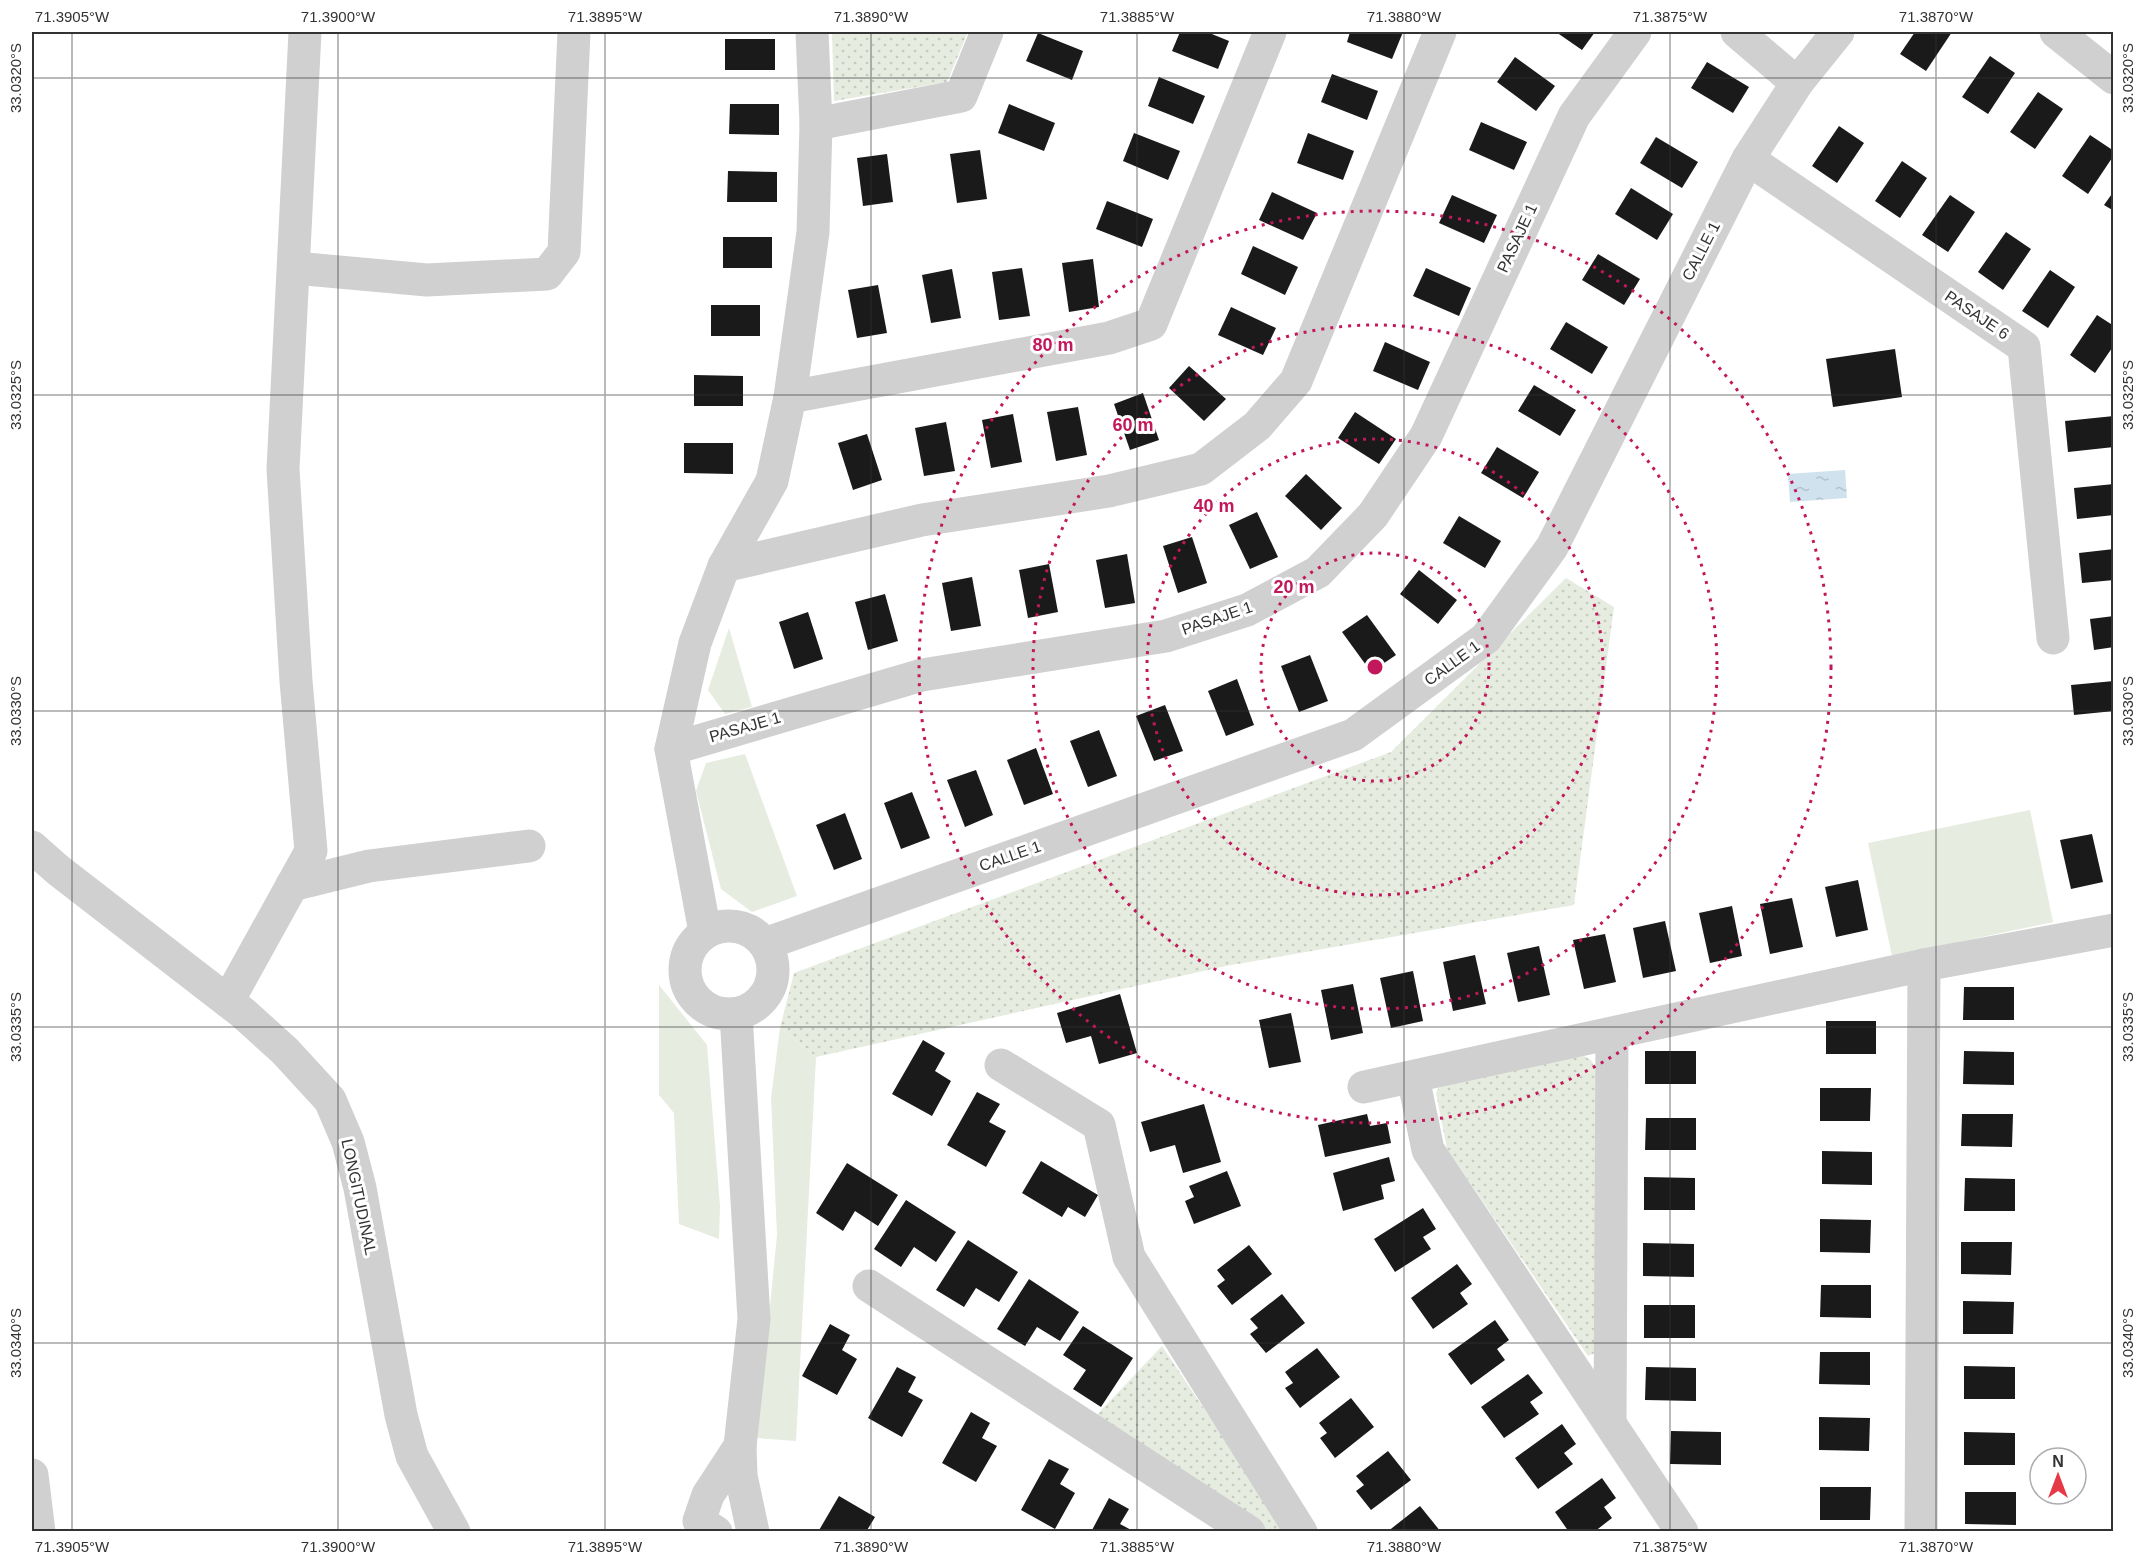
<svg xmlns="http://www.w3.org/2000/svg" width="2145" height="1563" font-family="Helvetica,sans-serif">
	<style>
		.grass { fill: #e6ecdf }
		.park { fill: url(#park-dots) }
		.water { fill: url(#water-ripples) }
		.building { fill: #1a1a1a }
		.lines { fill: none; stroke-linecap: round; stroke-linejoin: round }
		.minor { stroke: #d0d0d0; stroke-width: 33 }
		.ticks { fill: none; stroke: #333; stroke-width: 1.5; stroke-opacity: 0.45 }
		.ring { fill: none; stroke: #c2185b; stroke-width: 3; stroke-dasharray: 3 6 }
		.labels { text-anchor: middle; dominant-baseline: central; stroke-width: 6; stroke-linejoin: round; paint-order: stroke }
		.street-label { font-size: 16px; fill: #333; stroke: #fff }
		.centre { fill: #c2185b; stroke: #fff; stroke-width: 3 }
		.ring-label { font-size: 18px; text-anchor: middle; font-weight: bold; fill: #c2185b; stroke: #fff; stroke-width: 6; stroke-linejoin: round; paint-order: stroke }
		.neatline { fill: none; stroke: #333; stroke-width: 2 }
		.ticks-label { font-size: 15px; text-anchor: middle; fill: #333 }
	</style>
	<defs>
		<pattern id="park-dots" width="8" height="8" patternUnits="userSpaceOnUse" patternTransform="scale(1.5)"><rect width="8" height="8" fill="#e6ecdf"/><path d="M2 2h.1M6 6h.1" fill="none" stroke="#c6cbc0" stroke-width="1.8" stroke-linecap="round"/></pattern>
		<pattern id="water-ripples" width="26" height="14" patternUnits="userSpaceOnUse" patternTransform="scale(1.5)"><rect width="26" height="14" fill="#cfe2ee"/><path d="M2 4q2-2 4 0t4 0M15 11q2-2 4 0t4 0" fill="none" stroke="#b2c2cd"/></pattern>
	</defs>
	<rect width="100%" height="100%" fill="#fff"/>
	<g class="grass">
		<polygon points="729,628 752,707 725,714 708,690"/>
		<polygon points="745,754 797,896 752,912 721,889 696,791 706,763"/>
		<polygon points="2030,810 2053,922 1892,956 1868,843"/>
		<polygon points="659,985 707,1045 720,1206 719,1239 679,1224 674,1113 659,1095"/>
		<polygon points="780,1028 816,1057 796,1441 757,1438 777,1235 771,1098"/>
	</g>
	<g class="park">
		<polygon points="832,32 968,32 947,82 834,101"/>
		<polygon points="1566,578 1614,607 1574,905 1226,966 816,1057 780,1028 794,973 1391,752"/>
		<polygon points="1584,1056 1591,1060 1597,1071 1597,1352 1588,1356 1447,1149 1436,1093 1441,1082"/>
		<polygon points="1162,1346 1286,1531 1269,1531 1092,1420"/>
	</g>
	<polygon class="water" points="1845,470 1847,498 1790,502 1788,474"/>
	<g class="building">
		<polygon points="1180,32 1207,32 1229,41 1218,69 1172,51"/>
		<polygon points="1350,32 1403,32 1392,59 1347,42"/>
		<polygon points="1556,32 1595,32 1582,50"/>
		<polygon points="1915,32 1952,32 1926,71 1900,54"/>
		<polygon points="1038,33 1083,51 1072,80 1026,61"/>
		<rect x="725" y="39" width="50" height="31"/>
		<polygon points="1990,56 2015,73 1988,114 1962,97"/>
		<polygon points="1515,57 1555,86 1536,111 1497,82"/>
		<polygon points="1707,62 1749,87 1733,113 1691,88"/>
		<polygon points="1332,74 1378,91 1367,120 1321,102"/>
		<polygon points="1159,77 1205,96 1193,124 1148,106"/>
		<polygon points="2038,92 2063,109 2035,149 2010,132"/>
		<polygon points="730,104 779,104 779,135 729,134"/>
		<polygon points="1009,104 1055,123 1044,151 998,133"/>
		<polygon points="1481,122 1527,142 1514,170 1469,150"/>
		<polygon points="1839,126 1864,143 1837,183 1812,166"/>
		<polygon points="1134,133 1180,151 1168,180 1123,161"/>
		<polygon points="1308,133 1354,151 1343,180 1297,163"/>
		<polygon points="2090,135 2114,151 2114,155 2088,194 2062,176"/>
		<polygon points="1656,137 1698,162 1682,188 1640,163"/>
		<polygon points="980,150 987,199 957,203 950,154"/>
		<polygon points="887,154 893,202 863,206 857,158"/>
		<polygon points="1902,161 1927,178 1900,218 1875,201"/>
		<polygon points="728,171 777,172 777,202 727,202"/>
		<polygon points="1631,188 1673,214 1657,240 1615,214"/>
		<polygon points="2114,191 2114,211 2104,205"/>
		<polygon points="1272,192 1317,213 1303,240 1259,220"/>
		<polygon points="1452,195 1497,215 1484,243 1439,223"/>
		<polygon points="1950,195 1975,212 1948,252 1922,235"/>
		<polygon points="1107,201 1153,219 1142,247 1096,229"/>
		<polygon points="2006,232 2031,249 2003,290 1978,272"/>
		<rect x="723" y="237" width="49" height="31"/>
		<polygon points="1253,246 1298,267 1285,295 1241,274"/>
		<polygon points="1598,254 1640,279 1624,305 1582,280"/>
		<polygon points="1093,259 1099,307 1069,312 1062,263"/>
		<polygon points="1022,268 1030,316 999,320 992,272"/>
		<polygon points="1426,268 1471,288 1459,316 1413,296"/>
		<polygon points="952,269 961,318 931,323 922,275"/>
		<polygon points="2050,270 2075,287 2048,328 2022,311"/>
		<polygon points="878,285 887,333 857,338 848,290"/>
		<rect x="711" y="305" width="49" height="31"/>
		<polygon points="1231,307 1276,328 1263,355 1218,335"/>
		<polygon points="2097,315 2114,326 2114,345 2095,373 2070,355"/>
		<polygon points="1566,322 1608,347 1592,374 1550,349"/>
		<polygon points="1385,342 1430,362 1418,390 1373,371"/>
		<polygon points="1895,349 1902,397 1833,407 1826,359"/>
		<polygon points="1189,366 1226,399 1204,421 1169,388"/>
		<polygon points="694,375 743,376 743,406 694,406"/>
		<polygon points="1534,385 1576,410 1560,436 1518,411"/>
		<polygon points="1143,393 1159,440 1130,450 1114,404"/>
		<polygon points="1078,407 1087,455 1056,461 1047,412"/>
		<polygon points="1355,412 1396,439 1379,464 1338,438"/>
		<polygon points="1013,414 1022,462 991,468 982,420"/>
		<polygon points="2114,416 2114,447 2068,452 2065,421"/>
		<polygon points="946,422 955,471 924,476 915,428"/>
		<polygon points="867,434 882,480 853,490 838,443"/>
		<polygon points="684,443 733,443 733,474 684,473"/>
		<polygon points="1497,447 1539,472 1523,498 1481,473"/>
		<polygon points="1306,474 1342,508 1321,530 1285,496"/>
		<polygon points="2114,484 2114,515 2077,519 2074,488"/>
		<polygon points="1257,512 1278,557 1250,569 1229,525"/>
		<polygon points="1459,516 1501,541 1485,568 1443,543"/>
		<polygon points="1192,537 1207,583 1178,593 1163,546"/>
		<polygon points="2114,549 2114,580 2082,583 2079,553"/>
		<polygon points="1127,554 1135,603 1105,608 1096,560"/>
		<polygon points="1049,564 1058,612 1028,618 1019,570"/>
		<polygon points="1419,570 1457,600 1438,624 1400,594"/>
		<polygon points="972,577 981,626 951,631 942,583"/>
		<polygon points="885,594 898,641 868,650 855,602"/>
		<polygon points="808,612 823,659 794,669 779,622"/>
		<polygon points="1367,615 1396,655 1371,672 1342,632"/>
		<polygon points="2114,616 2114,647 2094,650 2090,619"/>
		<polygon points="1310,655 1328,701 1299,712 1281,666"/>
		<polygon points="1237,679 1254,725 1226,736 1208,691"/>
		<polygon points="2114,681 2114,711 2074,715 2071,685"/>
		<polygon points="1165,705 1183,751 1154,761 1136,716"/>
		<polygon points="1099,730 1117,776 1088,787 1070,741"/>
		<polygon points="1036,748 1053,794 1024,805 1007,760"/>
		<polygon points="976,770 993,815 965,827 947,780"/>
		<polygon points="912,792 930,838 901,849 884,803"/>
		<polygon points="845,813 862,859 834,870 816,825"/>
		<polygon points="2092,834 2103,882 2071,889 2060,840"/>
		<polygon points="1858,880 1868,930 1836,937 1825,887"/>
		<polygon points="1792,898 1803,947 1770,954 1760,904"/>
		<polygon points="1732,906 1742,956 1710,963 1699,913"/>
		<polygon points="1665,921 1676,971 1643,978 1633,928"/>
		<polygon points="1605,934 1616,982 1584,989 1573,940"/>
		<polygon points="1539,946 1550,995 1518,1002 1507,953"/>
		<polygon points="1475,955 1486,1004 1453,1011 1443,962"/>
		<polygon points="1413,971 1423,1021 1391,1028 1380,978"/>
		<polygon points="1353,984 1363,1033 1331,1040 1321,990"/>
		<polygon points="1964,987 2014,987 2014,1020 1963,1020"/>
		<polygon points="1120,994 1137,1053 1099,1064 1091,1036 1066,1043 1057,1013"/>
		<polygon points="1291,1013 1301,1062 1269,1068 1259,1020"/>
		<rect x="1826" y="1021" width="50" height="33"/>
		<polygon points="923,1040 945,1053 935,1071 951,1081 932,1116 892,1094"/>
		<rect x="1645" y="1051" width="51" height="33"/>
		<polygon points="1964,1051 2014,1052 2014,1085 1963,1084"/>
		<polygon points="1820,1088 1871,1088 1870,1121 1820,1121"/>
		<polygon points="977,1092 1000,1104 989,1122 1006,1131 986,1167 947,1145"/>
		<polygon points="1204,1104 1221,1162 1183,1173 1175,1145 1150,1152 1141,1122"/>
		<polygon points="1367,1114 1370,1126 1387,1123 1391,1143 1325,1157 1318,1125"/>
		<polygon points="1962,1114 2013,1114 2012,1147 1961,1146"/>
		<polygon points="1646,1118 1696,1118 1696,1150 1645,1150"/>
		<polygon points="1822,1151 1872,1152 1872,1185 1822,1184"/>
		<polygon points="1389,1157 1395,1181 1381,1185 1384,1199 1343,1211 1333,1173"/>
		<polygon points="1041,1161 1098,1195 1085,1217 1068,1207 1062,1217 1022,1193"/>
		<polygon points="847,1163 898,1195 878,1226 855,1211 843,1231 816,1213"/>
		<polygon points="1227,1171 1241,1206 1194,1224 1185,1201 1194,1197 1189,1186"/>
		<polygon points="1644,1177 1695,1178 1695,1210 1644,1210"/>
		<polygon points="1965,1178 2015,1179 2015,1211 1964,1211"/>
		<polygon points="906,1200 956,1232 936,1262 914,1247 901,1267 874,1249"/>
		<polygon points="1423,1208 1436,1229 1423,1237 1431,1249 1395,1272 1374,1239"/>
		<polygon points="1820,1219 1871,1220 1870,1253 1820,1252"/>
		<polygon points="968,1240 1018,1272 999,1302 976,1288 964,1307 936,1290"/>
		<polygon points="1961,1242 2012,1242 2011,1275 1961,1274"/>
		<polygon points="1643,1243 1694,1244 1694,1277 1643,1276"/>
		<polygon points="1249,1245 1272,1274 1232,1305 1217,1286 1225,1280 1217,1270"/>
		<polygon points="1457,1264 1472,1284 1460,1293 1468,1304 1433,1329 1411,1298"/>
		<polygon points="1029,1279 1079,1312 1060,1341 1037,1327 1025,1346 997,1329"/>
		<polygon points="1821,1285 1871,1285 1871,1318 1820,1317"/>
		<polygon points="1282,1294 1305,1323 1266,1353 1250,1334 1258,1328 1250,1319"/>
		<polygon points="1963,1301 2014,1302 2013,1334 1963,1334"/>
		<rect x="1644" y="1305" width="51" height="33"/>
		<polygon points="1495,1320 1509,1340 1497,1349 1505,1360 1471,1385 1448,1354"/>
		<polygon points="830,1324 850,1335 842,1350 857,1359 837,1395 802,1376"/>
		<polygon points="1083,1326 1133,1358 1101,1407 1073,1389 1086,1370 1063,1355"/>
		<polygon points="1317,1348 1340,1377 1300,1408 1285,1388 1293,1383 1285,1372"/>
		<polygon points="1820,1352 1870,1352 1870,1385 1819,1384"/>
		<polygon points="1964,1366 2015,1367 2015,1399 1964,1399"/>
		<polygon points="897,1367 916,1377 908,1392 923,1400 902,1437 868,1418"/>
		<polygon points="1646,1367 1696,1368 1696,1401 1645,1400"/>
		<polygon points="1528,1374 1543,1393 1530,1402 1539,1414 1504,1438 1481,1407"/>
		<polygon points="1351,1398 1374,1427 1335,1458 1320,1438 1327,1433 1319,1423"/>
		<polygon points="971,1412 990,1423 982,1438 997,1446 976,1482 942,1463"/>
		<polygon points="1819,1417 1870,1418 1869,1451 1819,1450"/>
		<polygon points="1562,1424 1576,1444 1564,1453 1573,1464 1538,1489 1515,1458"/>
		<polygon points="1671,1431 1721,1432 1721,1465 1670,1464"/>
		<polygon points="1964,1432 2015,1433 2015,1465 1964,1465"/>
		<polygon points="1388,1451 1411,1480 1371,1510 1356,1491 1364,1485 1356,1476"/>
		<polygon points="1049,1459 1069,1469 1060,1484 1075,1493 1055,1529 1021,1510"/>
		<polygon points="1602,1478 1616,1498 1604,1507 1612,1518 1594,1532 1569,1532 1555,1512"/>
		<polygon points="1820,1487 1871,1487 1870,1520 1820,1520"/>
		<polygon points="1965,1492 2016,1492 2016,1525 1965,1524"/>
		<polygon points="839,1496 875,1517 866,1532 818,1532"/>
		<polygon points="1109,1498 1129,1509 1120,1524 1135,1532 1091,1532"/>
		<polygon points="1420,1506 1441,1532 1387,1532"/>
	</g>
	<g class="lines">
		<g class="minor">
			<polyline points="1737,32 1797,83"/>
			<polyline points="2056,32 2114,78"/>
			<polyline points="816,124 961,96 987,32"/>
			<polyline points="1748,159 2024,347 2053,638"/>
			<polyline points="295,268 427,280 547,274 564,252 574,32"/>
			<polyline points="790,397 1109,338 1151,324 1270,32"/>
			<polyline points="724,566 922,520 1109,491 1201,469 1257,426 1296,381 1440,32"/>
			<polyline points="671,749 922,675 1166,636 1247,610 1318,572 1373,515 1426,436 1574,116 1635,32"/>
			<polyline points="32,847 58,870 243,1013 285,1051 330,1100 348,1142 360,1188 401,1415 412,1456 454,1532"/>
			<polyline points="292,885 369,866 529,846"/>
			<circle cx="729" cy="970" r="44"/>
			<polyline points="705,932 671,749 695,643 724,566 772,481 790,397 813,232 816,124 812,32"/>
			<polyline points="765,944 1353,735 1486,638 1552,547 1748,159 1797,83 1838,32"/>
			<polyline points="228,1001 311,851 296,681 283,469 305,32"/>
			<polyline points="736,1014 754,1319 740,1446 741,1476 753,1532"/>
			<polyline points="1001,1065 1099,1125 1129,1257 1301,1532"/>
			<polyline points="1413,1077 1428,1150 1682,1532"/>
			<polyline points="1364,1087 1924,965 2114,930"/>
			<polyline points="869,1286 1249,1532"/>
			<polyline points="1610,1423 1612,1034"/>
			<polyline points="32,1475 39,1532"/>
			<polyline points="716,1532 699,1521 708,1495 740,1446"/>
			<polyline points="1921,1532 1924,965"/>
		</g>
	</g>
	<path class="ticks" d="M72 32V1532M338 32V1532M605 32V1532M871 32V1532M1137 32V1532M1404 32V1532M1670 32V1532M1936 32V1532M32 78H2114M32 395H2114M32 711H2114M32 1027H2114M32 1343H2114"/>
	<g class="ring">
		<circle cx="1375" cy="667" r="114"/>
		<circle cx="1375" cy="667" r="228"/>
		<circle cx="1375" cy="667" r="342"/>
		<circle cx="1375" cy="667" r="456"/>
	</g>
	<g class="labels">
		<g class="street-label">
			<text transform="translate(1517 238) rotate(-65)">PASAJE 1</text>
			<text transform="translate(1701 251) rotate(-63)">CALLE 1</text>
			<text transform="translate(1977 315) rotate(34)">PASAJE 6</text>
			<text transform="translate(1217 618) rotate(-19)">PASAJE 1</text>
			<text transform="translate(1452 663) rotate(-36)">CALLE 1</text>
			<text transform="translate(745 727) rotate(-16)">PASAJE 1</text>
			<text transform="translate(1010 856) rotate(-19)">CALLE 1</text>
			<text transform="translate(359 1197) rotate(78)">LONGITUDINAL</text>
		</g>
	</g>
	<circle cx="1375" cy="667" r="9" class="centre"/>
	<g class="ring-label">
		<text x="1053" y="351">80 m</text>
		<text x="1133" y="431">60 m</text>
		<text x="1214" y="512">40 m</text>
		<text x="1294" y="593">20 m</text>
	</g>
	<rect width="2145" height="1563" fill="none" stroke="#ffffff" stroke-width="66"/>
	<g transform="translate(2058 1476)"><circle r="28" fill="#ffffff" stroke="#adadad" stroke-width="1.5"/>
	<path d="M0-4.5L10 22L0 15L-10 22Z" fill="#e63946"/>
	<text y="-9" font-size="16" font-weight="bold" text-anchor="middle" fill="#333333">N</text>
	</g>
	<rect x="33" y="33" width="2079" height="1497" class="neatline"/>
	<g class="ticks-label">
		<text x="72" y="22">71.3905°W</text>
		<text x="338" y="22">71.3900°W</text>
		<text x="605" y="22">71.3895°W</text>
		<text x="871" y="22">71.3890°W</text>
		<text x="1137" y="22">71.3885°W</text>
		<text x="1404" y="22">71.3880°W</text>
		<text x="1670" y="22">71.3875°W</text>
		<text x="1936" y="22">71.3870°W</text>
		<text transform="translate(16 78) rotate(-90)" y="5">33.0320°S</text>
		<text transform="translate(2128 78) rotate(-90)" y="5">33.0320°S</text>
		<text transform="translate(16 395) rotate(-90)" y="5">33.0325°S</text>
		<text transform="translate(2128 395) rotate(-90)" y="5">33.0325°S</text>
		<text transform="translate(16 711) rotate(-90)" y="5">33.0330°S</text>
		<text transform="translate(2128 711) rotate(-90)" y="5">33.0330°S</text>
		<text transform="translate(16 1027) rotate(-90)" y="5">33.0335°S</text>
		<text transform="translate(2128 1027) rotate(-90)" y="5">33.0335°S</text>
		<text transform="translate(16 1343) rotate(-90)" y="5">33.0340°S</text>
		<text transform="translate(2128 1343) rotate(-90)" y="5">33.0340°S</text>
		<text x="72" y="1552">71.3905°W</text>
		<text x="338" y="1552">71.3900°W</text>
		<text x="605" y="1552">71.3895°W</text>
		<text x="871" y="1552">71.3890°W</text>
		<text x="1137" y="1552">71.3885°W</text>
		<text x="1404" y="1552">71.3880°W</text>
		<text x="1670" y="1552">71.3875°W</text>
		<text x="1936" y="1552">71.3870°W</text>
	</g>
</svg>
